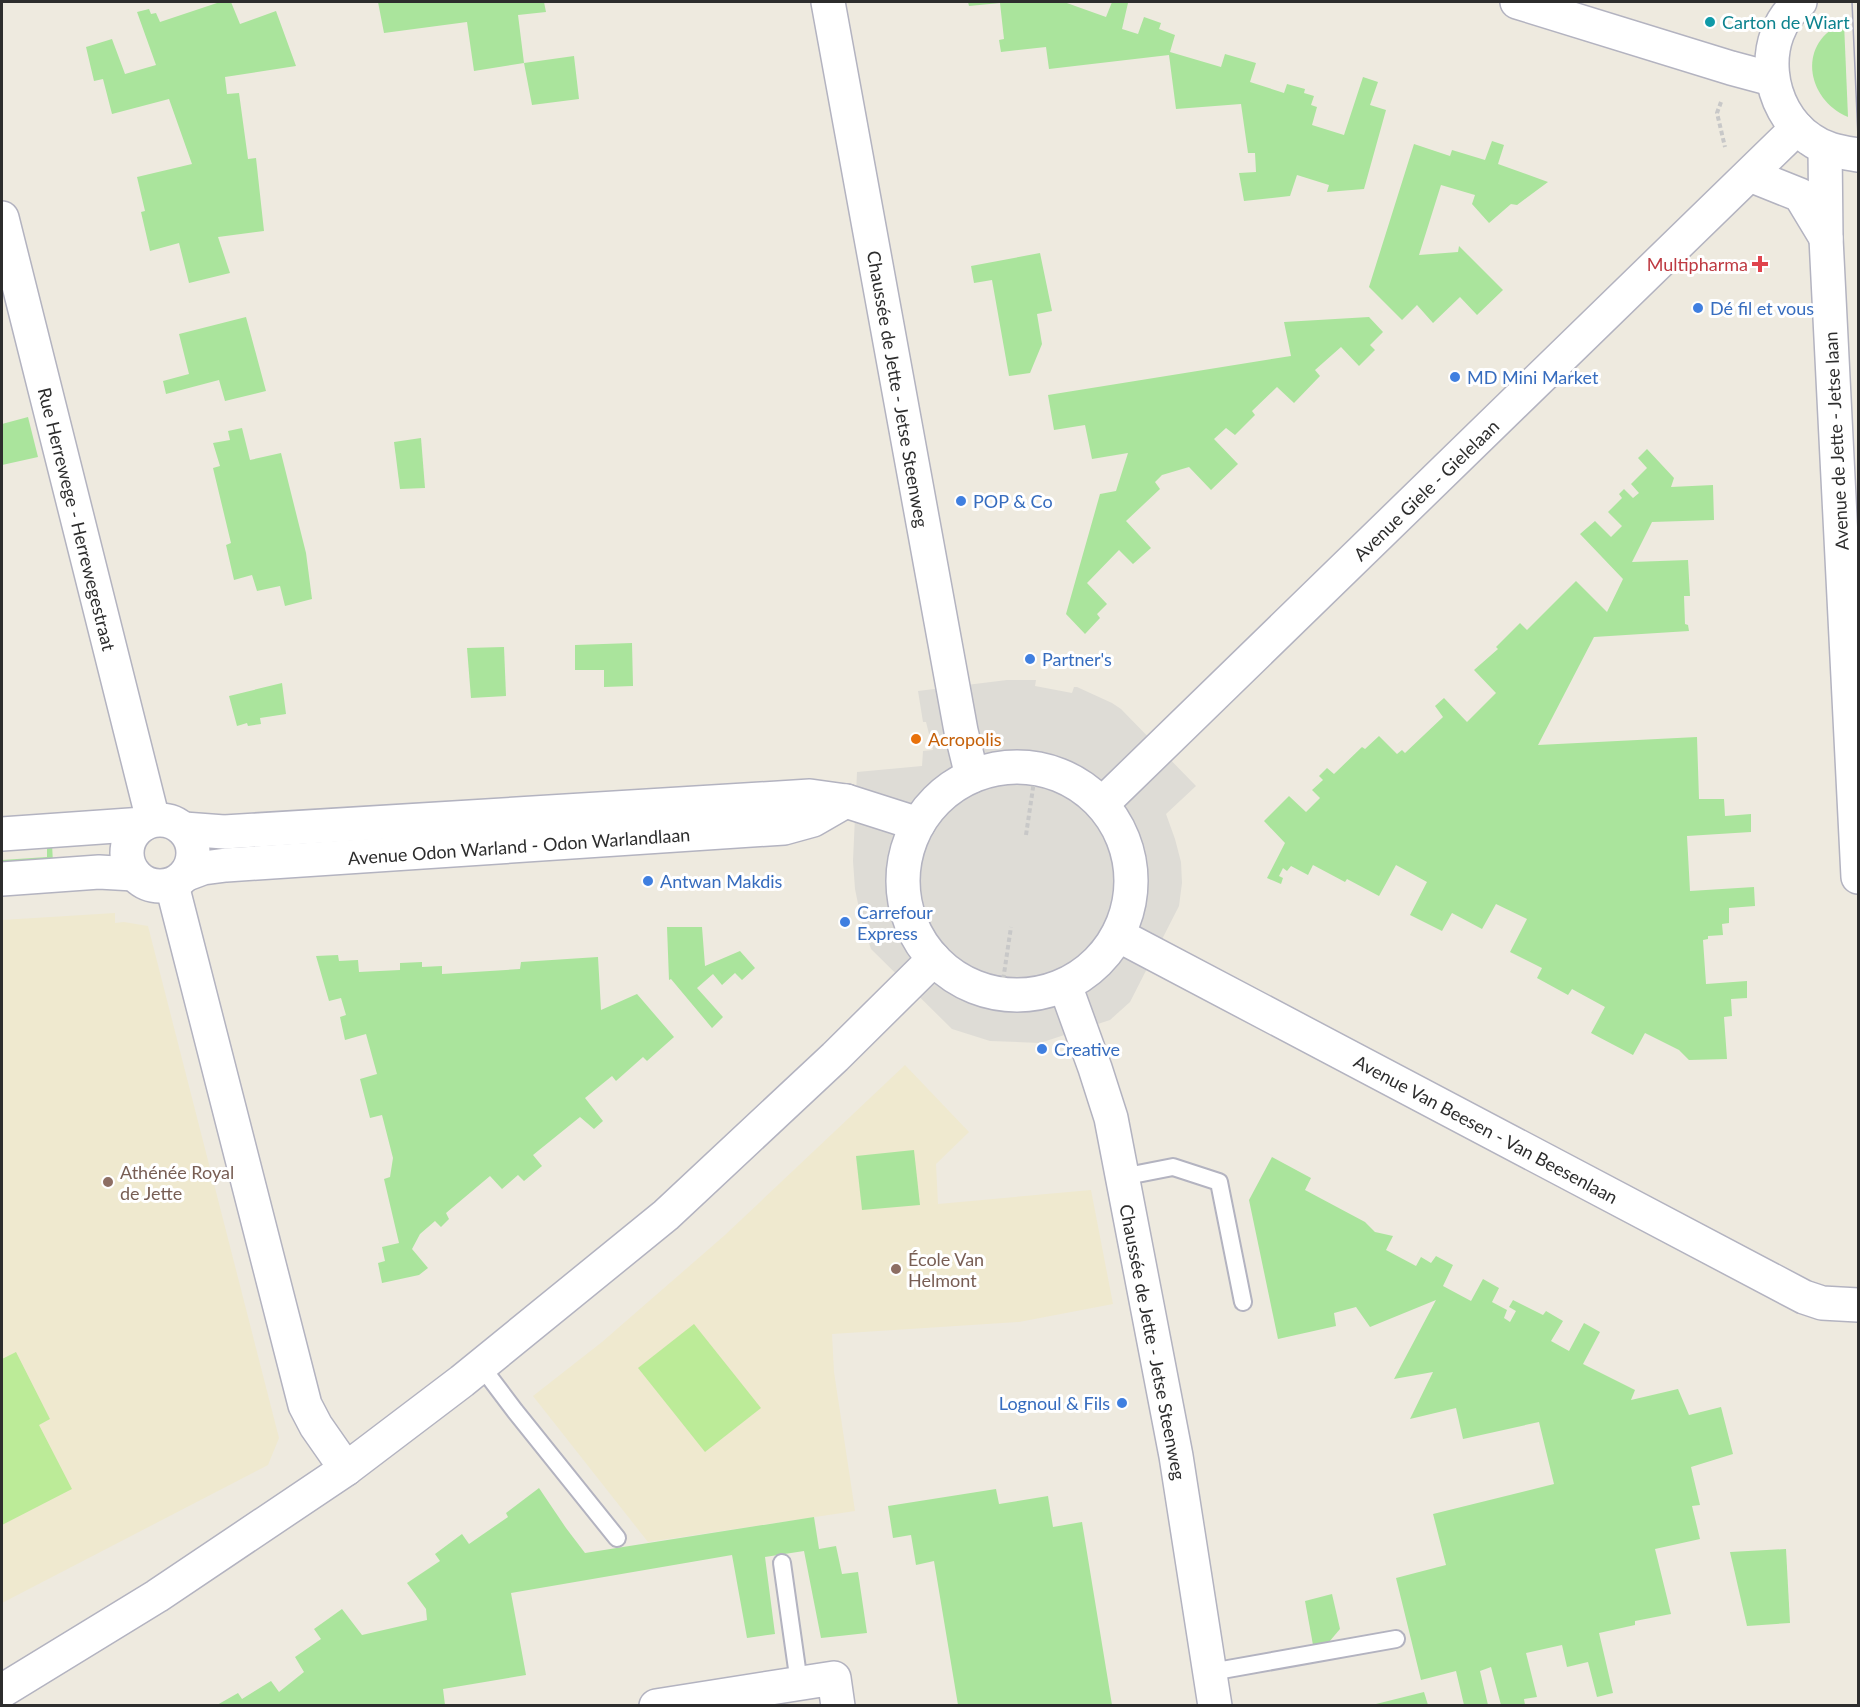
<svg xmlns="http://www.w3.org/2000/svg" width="1860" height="1707" font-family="Lato,sans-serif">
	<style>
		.education { fill: #efe9cf }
		.green { fill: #aae49c }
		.pitch { fill: #bceb98 }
		.plaza { fill: #dedcd6 }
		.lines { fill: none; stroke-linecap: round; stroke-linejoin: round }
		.lane-casing { stroke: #b3b3c0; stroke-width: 20 }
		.street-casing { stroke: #b3b3c0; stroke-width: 36 }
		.secondary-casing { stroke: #b3b3c0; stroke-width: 36 }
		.path { stroke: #c8c8c8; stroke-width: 4; stroke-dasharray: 4.5 3; stroke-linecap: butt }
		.lane { stroke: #fff; stroke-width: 16 }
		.street { stroke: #fff; stroke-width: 33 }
		.secondary { stroke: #fff; stroke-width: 33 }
		.tram { stroke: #a2a2b7; stroke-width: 1.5 }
		.culture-dot { fill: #0f9aa8; stroke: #fff; stroke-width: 2 }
		.health-dot { fill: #e0444e; stroke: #fff; stroke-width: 2 }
		.shop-dot { fill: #3f7fe0; stroke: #fff; stroke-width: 2 }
		.food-dot { fill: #e8710a; stroke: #fff; stroke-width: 2 }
		.education-dot { fill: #8d6e63; stroke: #fff; stroke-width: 2 }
		.labels { text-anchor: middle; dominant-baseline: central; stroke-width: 6; stroke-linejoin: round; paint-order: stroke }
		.culture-label { font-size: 18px; fill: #0d838f; stroke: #fff; text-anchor: start }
		.health-label { font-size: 18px; fill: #be3a42; stroke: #fff; text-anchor: end }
		.shop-label { font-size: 18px; fill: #366cbe; stroke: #fff; text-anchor: start }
		.street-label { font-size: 18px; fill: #2d2d2d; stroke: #fff }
		.food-label { font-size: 18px; fill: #c56008; stroke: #fff; text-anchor: start }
		.education-label { font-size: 18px; fill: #785e54; stroke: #fff; text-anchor: start }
	</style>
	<rect width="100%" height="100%" fill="#eeeadf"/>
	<g class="education">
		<polygon points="115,913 115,923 124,922 148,926 279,1438 268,1465 2,1603 2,920"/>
		<polygon points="905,1065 969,1132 936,1164 938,1204 1091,1190 1113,1304 1019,1322 832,1334 834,1372 855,1511 648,1542 533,1396 602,1342 725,1235"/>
	</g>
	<g class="green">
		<polygon points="220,2 231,2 240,24 276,11 296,66 225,77 227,94 239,93 248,159 256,158 264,231 218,237 230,273 189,283 179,243 150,251 141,212 145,211 137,177 192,164 169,99 112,114 103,79 94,81 86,47 112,39 125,74 156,65 137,12 149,9 151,14 156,13 160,22"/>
		<polygon points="378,2 544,2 546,12 518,15 524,63 574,56 579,99 532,105 524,63 474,71 467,22 384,33"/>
		<polygon points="968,2 1064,2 1106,17 1112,2 1128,3 1122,29 1138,34 1144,17 1161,23 1159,29 1175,35 1170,52 1221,67 1225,54 1256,63 1250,82 1284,93 1287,84 1305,89 1304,93 1314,96 1311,105 1317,107 1312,125 1344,135 1363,77 1378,82 1370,105 1386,110 1364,189 1327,192 1329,185 1297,175 1290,196 1244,201 1239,173 1256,172 1255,153 1248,153 1241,104 1176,109 1169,55 1049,69 1046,47 1001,52 999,40 1004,39 1000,3 969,6"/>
		<path d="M1844 23 1848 117C1805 99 1797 41 1844 23Z"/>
		<polygon points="1492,141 1504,145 1498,164 1548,182 1517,205 1511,204 1489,223 1472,204 1475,195 1441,185 1419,255 1458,252 1459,246 1503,290 1477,315 1460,297 1433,323 1417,305 1402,320 1369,287 1414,144 1450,156 1452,150 1485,160"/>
		<polygon points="1040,253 1052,311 1037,314 1042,344 1030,373 1009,376 992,280 974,283 971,266"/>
		<polygon points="246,317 266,391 225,401 219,380 166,394 163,381 189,374 179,334"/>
		<polygon points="1369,317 1383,332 1370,345 1375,350 1359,366 1341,347 1315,370 1320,376 1294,403 1277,387 1252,411 1255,415 1235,435 1226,428 1214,439 1238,464 1211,490 1189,467 1162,475 1155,482 1160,489 1126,521 1151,548 1133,564 1119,550 1087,583 1107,604 1097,614 1100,618 1085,634 1066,614 1100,494 1116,491 1128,453 1092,459 1085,425 1054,430 1048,395 1291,356 1284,322"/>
		<polygon points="28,417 38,457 2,465 2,424"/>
		<polygon points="242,428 250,460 281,453 306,553 312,599 285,606 280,586 257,591 252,575 234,580 226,545 231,543 213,468 220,466 213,443 230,440 228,431"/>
		<polygon points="421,438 425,488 400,489 394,442"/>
		<polygon points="1647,449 1674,478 1671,487 1713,485 1714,520 1652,522 1632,562 1688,560 1690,596 1684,596 1685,624 1688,625 1689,631 1594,637 1538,745 1697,737 1699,799 1724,799 1725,816 1751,814 1751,832 1687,836 1690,891 1754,887 1755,906 1729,908 1729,923 1722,924 1723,935 1708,936 1708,939 1703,940 1706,984 1747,981 1747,998 1731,999 1732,1016 1724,1017 1727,1059 1689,1060 1679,1050 1645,1033 1633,1055 1591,1033 1605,1007 1572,989 1568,995 1537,978 1542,968 1510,952 1527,919 1496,904 1482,929 1452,913 1442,931 1410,915 1427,882 1396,865 1379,896 1347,879 1345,882 1313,865 1308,875 1291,866 1287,871 1283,868 1279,876 1283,878 1281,884 1267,878 1285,843 1264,821 1289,796 1306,812 1320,798 1312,790 1323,780 1319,776 1327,768 1334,774 1362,747 1365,749 1379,736 1397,754 1402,750 1405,753 1443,717 1435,706 1444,698 1467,722 1496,693 1474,670 1498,649 1496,647 1520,623 1527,630 1576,581 1607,612 1623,579 1580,534 1595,521 1611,537 1622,526 1608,512 1622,498 1619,494 1624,489 1633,498 1639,493 1631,484 1647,468 1638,458"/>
		<polygon points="632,643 633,686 604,687 604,670 575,670 575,645"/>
		<polygon points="504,647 506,696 471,698 467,648"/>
		<polygon points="282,683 286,714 260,718 261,724 248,726 247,723 237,726 229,696"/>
		<polygon points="52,843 53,864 2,867 2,860 47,857 47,844"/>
		<polygon points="667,927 702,927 705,966 740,951 755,968 742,980 735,973 722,985 713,974 697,988 723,1017 712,1028 671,979 669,980"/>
		<polygon points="338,955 339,961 358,960 359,972 400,970 400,963 422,962 422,967 442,966 442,974 520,969 521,962 598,957 601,1010 637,994 674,1037 647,1061 643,1057 616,1081 612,1076 585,1098 603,1121 594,1129 580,1117 533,1155 542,1166 524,1181 518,1175 502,1189 490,1176 446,1213 449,1219 441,1227 435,1221 420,1234 412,1249 428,1268 419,1275 382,1283 378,1263 385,1261 382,1247 399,1243 384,1179 390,1177 393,1158 382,1115 370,1118 360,1079 377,1074 366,1034 345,1040 340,1017 346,1015 341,998 329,1001 316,956"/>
		<polygon points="914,1150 920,1205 862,1210 856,1156"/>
		<polygon points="1272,1157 1311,1178 1305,1190 1365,1222 1375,1232 1393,1236 1386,1250 1416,1266 1421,1257 1431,1263 1436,1256 1453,1265 1443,1286 1471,1301 1483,1279 1499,1288 1492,1302 1507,1310 1504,1318 1510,1322 1516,1311 1509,1307 1513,1300 1543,1315 1546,1311 1563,1321 1551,1341 1569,1351 1584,1323 1600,1332 1583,1364 1635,1390 1631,1400 1678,1389 1689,1415 1721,1407 1733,1454 1691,1467 1700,1505 1692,1506 1700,1539 1655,1549 1671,1614 1635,1621 1635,1625 1599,1633 1613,1693 1597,1697 1588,1662 1567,1667 1562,1645 1526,1653 1537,1697 1524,1699 1525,1705 1501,1705 1491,1667 1480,1671 1488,1705 1464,1705 1456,1671 1421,1680 1396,1578 1446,1565 1433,1514 1554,1484 1539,1422 1463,1439 1456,1408 1410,1419 1433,1372 1394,1379 1436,1300 1370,1327 1356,1307 1334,1313 1336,1326 1278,1339 1249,1200"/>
		<polygon points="539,1488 566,1528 585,1553 814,1517 819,1549 836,1546 842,1574 858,1572 867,1633 821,1638 804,1551 765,1557 775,1634 747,1638 732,1555 511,1593 526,1675 443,1689 445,1705 217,1705 238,1693 242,1699 271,1681 279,1692 304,1672 295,1657 321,1639 314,1629 342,1609 362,1635 427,1620 426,1609 407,1583 440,1561 435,1554 462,1534 469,1544 508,1517 506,1513"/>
		<polygon points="996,1489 999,1504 1048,1496 1053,1527 1082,1522 1112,1705 958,1705 934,1561 916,1565 911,1535 893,1538 888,1506"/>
		<polygon points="1786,1549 1790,1623 1747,1626 1730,1552"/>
		<polygon points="1332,1594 1340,1629 1329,1642 1313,1645 1305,1601"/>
		<polygon points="1424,1692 1428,1705 1372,1705"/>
	</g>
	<g class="pitch">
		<polygon points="694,1324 761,1408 705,1452 638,1368"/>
		<polygon points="16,1352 50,1419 39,1425 72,1489 2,1525 2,1359"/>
	</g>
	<polygon class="plaza" points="1007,680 1036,680 1035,686 1072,693 1074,687 1077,687 1112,703 1121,709 1196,786 1166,814 1175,839 1181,862 1182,883 1179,906 1130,1002 1110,1020 1040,1043 990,1041 952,1029 871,949 862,923 855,889 853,861 857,772 922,766 923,751 933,750 926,722 923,722 918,691"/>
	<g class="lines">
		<g class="lane-casing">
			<g id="lane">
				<polyline points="1122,1177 1173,1167 1219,1182 1243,1302"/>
				<polyline points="481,1366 515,1411 617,1538"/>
				<polyline points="782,1563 799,1683"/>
				<polyline points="1211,1672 1396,1639"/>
			</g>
		</g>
		<g class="street-casing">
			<g id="street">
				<polyline points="828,2 961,731 972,776"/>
				<polyline points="1750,175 1800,195 1826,238"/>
				<polyline points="2,218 153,820"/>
				<polyline points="172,885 305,1405 316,1426 346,1469"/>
				<polyline points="1065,985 1095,1068 1111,1118 1176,1456 1215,1706"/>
				<polyline points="2,1691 157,1596 346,1469 462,1381 666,1215 835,1057 934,959"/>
				<polyline points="656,1706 834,1678 838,1706"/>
			</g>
		</g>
		<g class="secondary-casing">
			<g id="secondary">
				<polyline points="1517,2 1731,68 1772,79"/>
				<path d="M1800 2C1757 37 1766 109 1810 139 1825 150 1841 152 1858 155"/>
				<polyline points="1825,148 1826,238 1858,877"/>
				<circle cx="1017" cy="881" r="114"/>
				<polyline points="1102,804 1797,128"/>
				<circle cx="160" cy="853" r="33"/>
				<polyline points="184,829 224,832 810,796 846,801 918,824"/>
				<polyline points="2,834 144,824"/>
				<polyline points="187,874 203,868 226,865 784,828 813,820 846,801"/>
				<polyline points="2,879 99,872 134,874"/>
				<polyline points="1118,935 1804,1297 1822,1303 1858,1305"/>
			</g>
		</g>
		<g class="path">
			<polyline points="1721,102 1717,113 1725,147"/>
			<polyline points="1026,835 1036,768"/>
			<polyline points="1001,994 1011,927"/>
		</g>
		<use href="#lane" class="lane"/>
		<use href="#street" class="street"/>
		<use href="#secondary" class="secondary"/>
		<polyline class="tram" points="1852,2 1858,137"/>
	</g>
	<circle class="culture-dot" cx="1710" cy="22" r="6"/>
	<path class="health-dot" d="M1757 255h6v6h6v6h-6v6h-6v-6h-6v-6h6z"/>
	<g class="shop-dot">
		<circle cx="1698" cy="308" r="6"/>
		<circle cx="1455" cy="377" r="6"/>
		<circle cx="961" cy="501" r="6"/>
		<circle cx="1030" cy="659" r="6"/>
		<circle cx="648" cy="881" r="6"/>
		<circle cx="845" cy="922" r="6"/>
		<circle cx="1042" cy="1049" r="6"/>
		<circle cx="1122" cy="1403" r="6"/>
	</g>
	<circle class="food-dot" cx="916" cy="739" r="6"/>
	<g class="education-dot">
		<circle cx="108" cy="1182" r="6"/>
		<circle cx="896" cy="1269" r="6"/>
	</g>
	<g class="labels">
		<g class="culture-label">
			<text x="1722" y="22">Carton de Wiart</text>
		</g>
		<g class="health-label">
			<text x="1748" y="264">Multipharma</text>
		</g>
		<g class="shop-label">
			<text x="1710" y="308">Dé fil et vous</text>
			<text x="1467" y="377">MD Mini Market</text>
			<text x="973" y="501">POP &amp; Co</text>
			<text x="1042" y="659">Partner's</text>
			<text x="660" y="881">Antwan Makdis</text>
			<text x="857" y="912">Carrefour<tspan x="857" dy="21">Express</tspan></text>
			<text x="1054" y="1049">Creative</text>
			<text x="1110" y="1403" text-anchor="end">Lognoul &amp; Fils</text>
		</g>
		<g class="street-label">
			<text transform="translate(898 389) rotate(80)">Chaussée de Jette - Jetse Steenweg</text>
			<text transform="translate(1836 441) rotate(-93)">Avenue de Jette - Jetse laan</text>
			<text transform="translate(1426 490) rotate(-44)">Avenue Giele - Gielelaan</text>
			<text transform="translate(77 519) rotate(76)">Rue Herrewege - Herrewegestraat</text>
			<text transform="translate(519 846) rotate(-4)">Avenue Odon Warland - Odon Warlandlaan</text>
			<text transform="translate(1486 1129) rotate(28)">Avenue Van Beesen - Van Beesenlaan</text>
			<text transform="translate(1153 1342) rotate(79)">Chaussée de Jette - Jetse Steenweg</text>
		</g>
		<g class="food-label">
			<text x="928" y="739">Acropolis</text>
		</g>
		<g class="education-label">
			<text x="120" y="1172">Athénée Royal<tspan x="120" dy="21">de Jette</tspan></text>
			<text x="908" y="1259">École Van<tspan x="908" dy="21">Helmont</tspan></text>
		</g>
	</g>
	<rect width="1860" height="1707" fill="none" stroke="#2d2d2d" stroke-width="6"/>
</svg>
